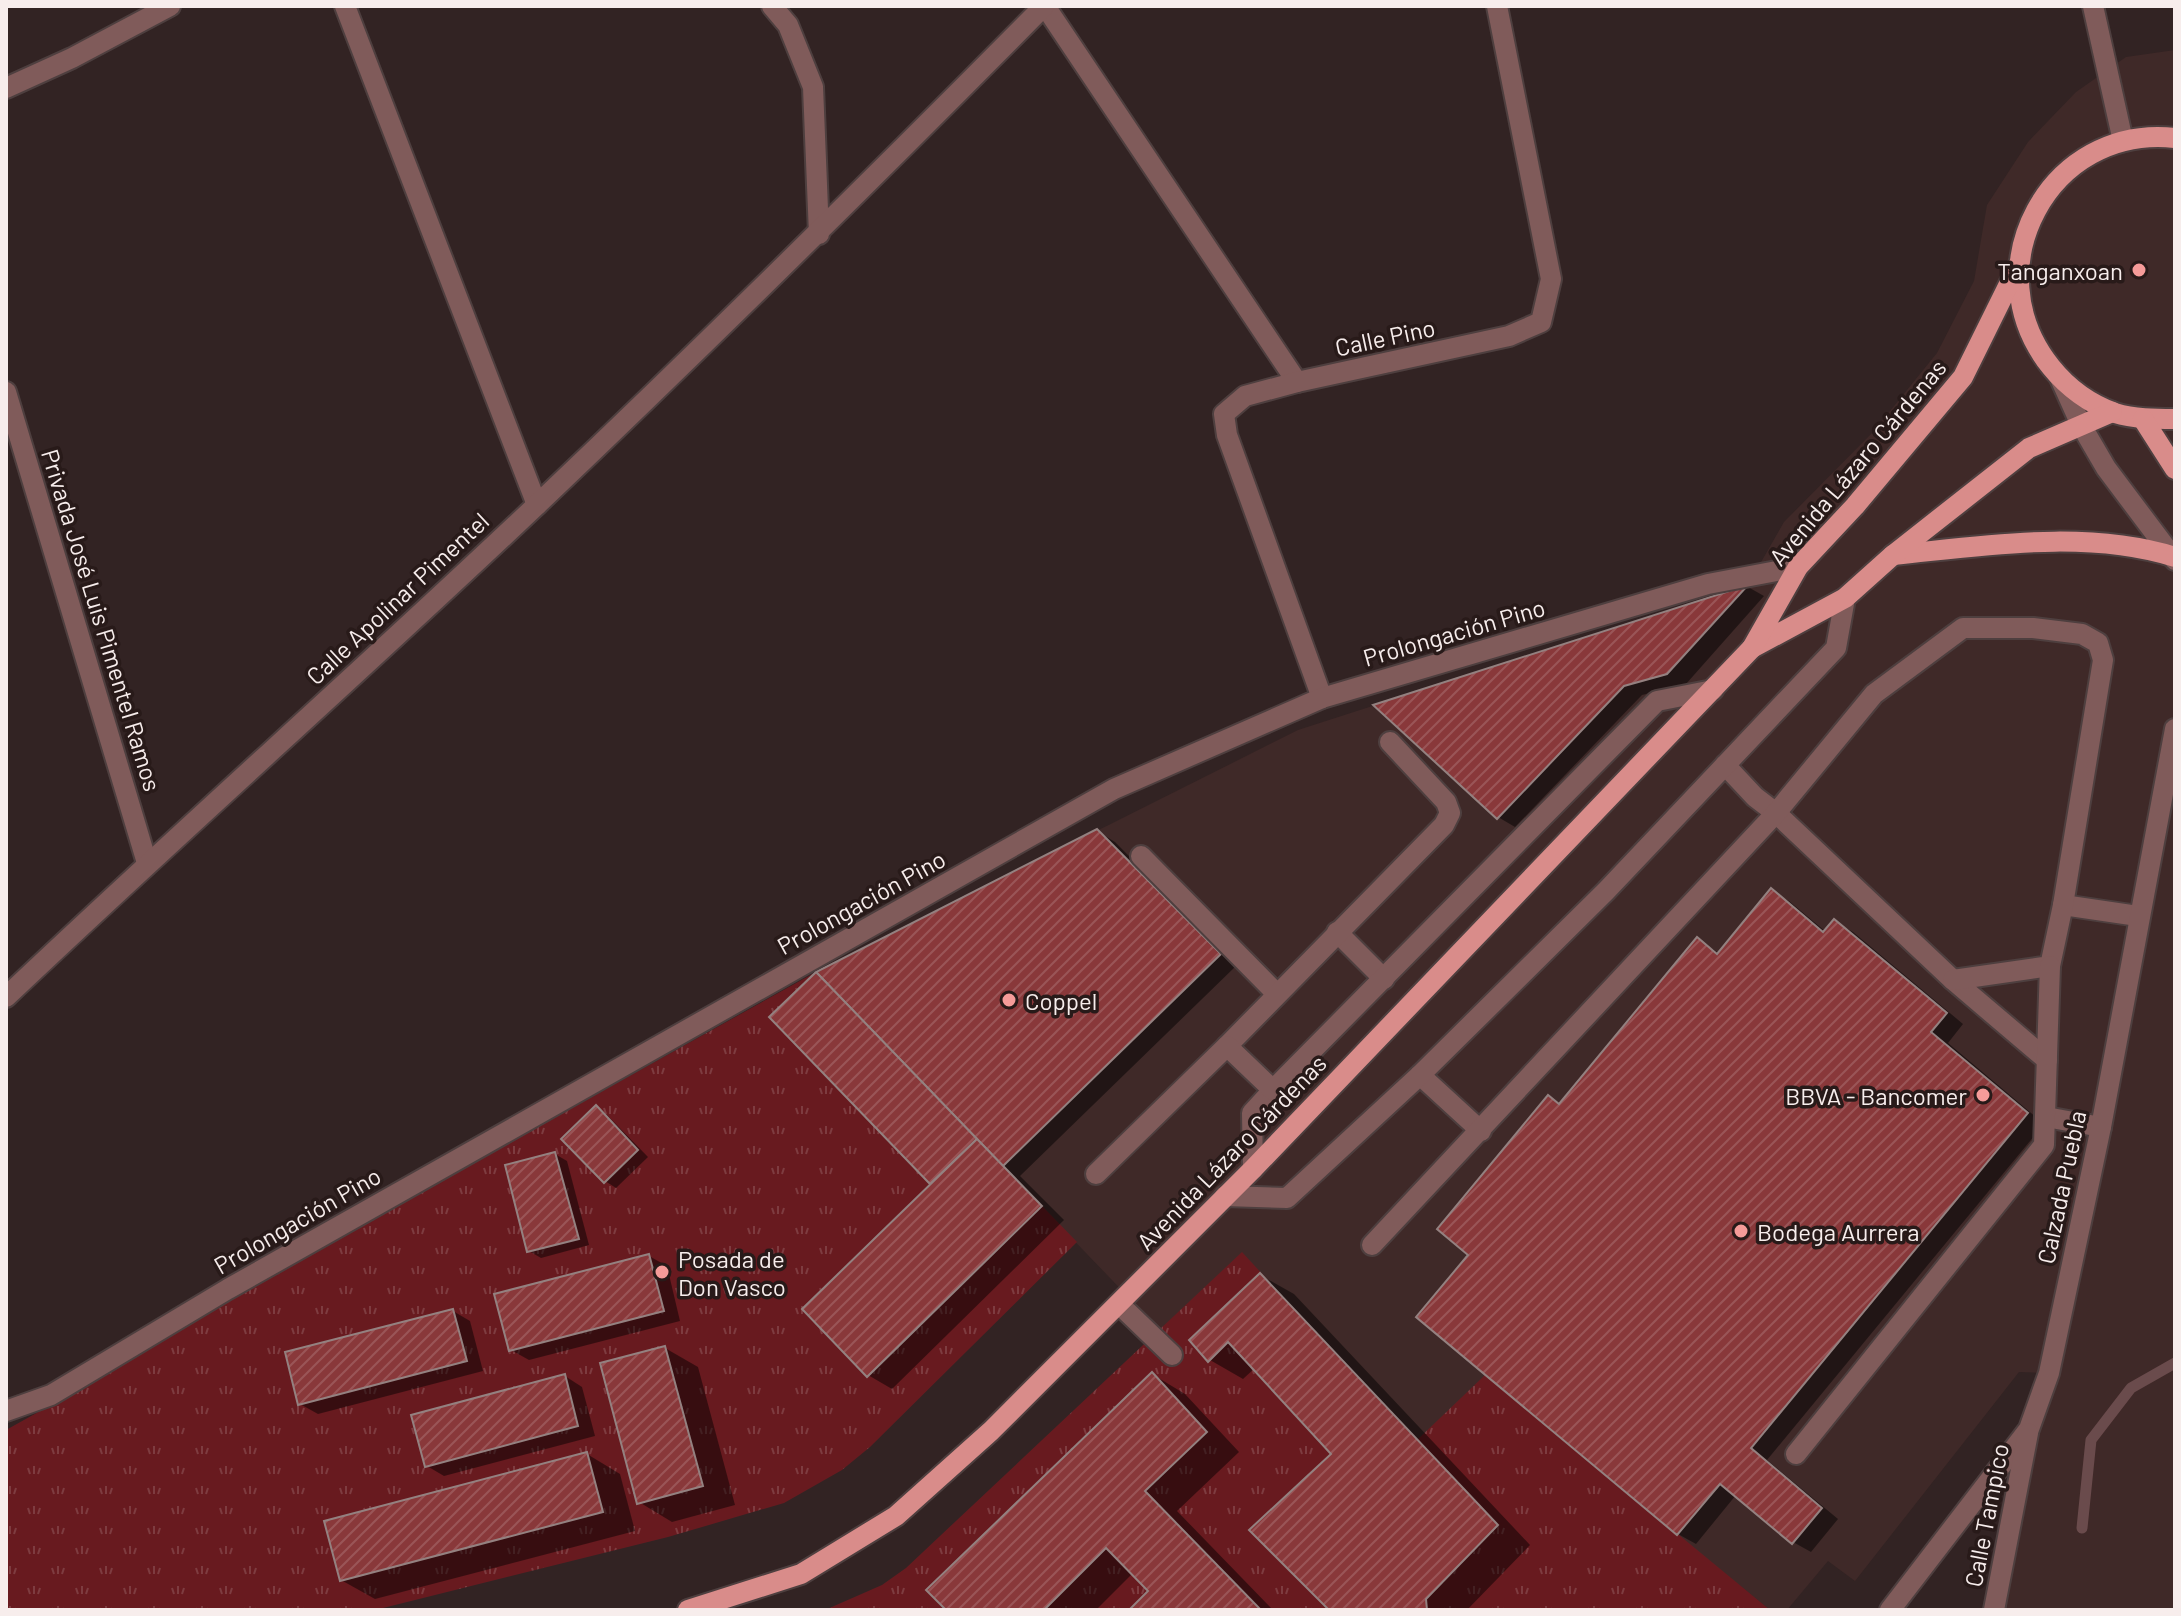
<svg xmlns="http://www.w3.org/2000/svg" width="2181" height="1616" font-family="Barlow,sans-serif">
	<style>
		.built { fill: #3f2928 }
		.grass { fill: url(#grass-tufts) }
		.shadow { fill: #0007 }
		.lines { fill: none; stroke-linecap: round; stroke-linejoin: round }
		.stream { stroke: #6a4b4c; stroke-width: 11 }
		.building { fill: url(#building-hatch); stroke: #948180; stroke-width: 2 }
		.service-casing { stroke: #4e3f3f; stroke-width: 24 }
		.minor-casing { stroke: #4e3f3f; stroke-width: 24 }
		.primary-casing { stroke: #4e3f3f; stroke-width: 24 }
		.service { stroke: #805b5a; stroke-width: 20 }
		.minor { stroke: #805b5a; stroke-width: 20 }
		.primary { stroke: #d98c8a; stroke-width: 20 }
		.poi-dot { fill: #f59b99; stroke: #281a19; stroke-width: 3 }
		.labels { text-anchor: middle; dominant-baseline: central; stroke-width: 7; stroke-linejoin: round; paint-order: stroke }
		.poi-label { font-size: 24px; fill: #f7edec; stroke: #281a19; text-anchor: start }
		.street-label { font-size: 24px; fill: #f7edec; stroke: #281a19 }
	</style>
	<defs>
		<pattern id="grass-tufts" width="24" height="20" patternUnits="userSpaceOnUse" patternTransform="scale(2)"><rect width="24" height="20" fill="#681a1f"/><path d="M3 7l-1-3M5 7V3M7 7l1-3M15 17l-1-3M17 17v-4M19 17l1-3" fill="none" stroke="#7e3c40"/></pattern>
		<pattern id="building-hatch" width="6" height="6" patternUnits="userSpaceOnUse" patternTransform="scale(2)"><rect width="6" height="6" fill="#89383a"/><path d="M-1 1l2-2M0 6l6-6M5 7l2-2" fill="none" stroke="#9a5557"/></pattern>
	</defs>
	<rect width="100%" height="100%" fill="#322323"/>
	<polygon class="built" points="2175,50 2175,1610 1994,1610 2048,1373 2019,1372 1855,1581 1828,1561 1787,1610 1770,1610 1677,1535 1416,1441 1242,1253 1160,1330 816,972 1298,730 1748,585 1784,522 1873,432 1937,353 1974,281 1987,205 2028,142 2076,92 2126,57"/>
	<g class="grass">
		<polygon points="816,972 1077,1242 870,1447 842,1470 784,1503 668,1537 375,1610 6,1610 6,1430 103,1376 224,1302"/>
		<polygon points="1242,1252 1416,1441 1485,1375 1770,1610 825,1610 882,1585 906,1568"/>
	</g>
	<g class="shadow">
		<polygon points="1748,587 1764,596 1686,684 1642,695 1515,827 1498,817 1377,706"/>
		<polygon points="1097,831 1115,842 1237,965 1020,1176 1064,1220 892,1389 868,1375 933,1184 931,1183"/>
		<polygon points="1771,891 1789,901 1826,932 1835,922 1853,932 1963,1024 1948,1043 2044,1124 1767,1460 1838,1519 1811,1552 1793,1542 1736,1495 1696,1544 1678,1534 1471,1254 1549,1097 1561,1104 1697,939 1719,953"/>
		<polygon points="596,1108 607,1115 648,1157 616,1188 605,1181"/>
		<polygon points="555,1154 567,1161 589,1245 541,1258 529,1251"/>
		<polygon points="649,1256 667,1266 680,1321 529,1360 511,1350"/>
		<polygon points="1260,1275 1294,1294 1530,1545 1467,1610 1331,1610 1334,1454 1255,1368 1243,1379 1210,1360 1192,1340"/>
		<polygon points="453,1311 470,1321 483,1371 318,1414 300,1404"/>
		<polygon points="665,1348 698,1367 735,1505 672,1522 639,1502"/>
		<polygon points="1152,1374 1185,1394 1239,1452 1177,1511 1273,1610 1132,1610 1151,1591 1133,1573 1096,1610 948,1610"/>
		<polygon points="565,1376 582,1387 595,1436 444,1476 427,1466"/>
		<polygon points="587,1454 620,1474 635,1531 375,1599 341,1580"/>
	</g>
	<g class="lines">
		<polyline class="stream" points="2082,1528 2091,1440 2131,1388 2175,1363"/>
	</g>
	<g class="building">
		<polygon points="1748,585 1667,674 1624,686 1497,819 1373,705"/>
		<polygon points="1097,829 1221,954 1003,1166 816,972"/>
		<polygon points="1771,888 1823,932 1834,919 1947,1013 1931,1032 2028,1113 1751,1448 1822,1508 1792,1544 1720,1484 1677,1535 1416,1317 1468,1255 1437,1229 1548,1095 1559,1104 1697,937 1717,954"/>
		<polygon points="816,972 977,1139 930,1184 769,1017"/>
		<polygon points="596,1105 638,1150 604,1183 561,1139"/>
		<polygon points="977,1139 1042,1206 867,1377 802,1309"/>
		<polygon points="555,1152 579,1239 527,1252 505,1165"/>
		<polygon points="649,1254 664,1311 509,1351 494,1294"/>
		<polygon points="1260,1273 1498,1525 1426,1599 1427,1610 1329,1610 1249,1530 1331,1454 1228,1342 1208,1362 1189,1340"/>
		<polygon points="453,1309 467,1361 298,1405 285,1352"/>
		<polygon points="665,1346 703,1486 637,1504 600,1363"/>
		<polygon points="1152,1372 1207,1432 1145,1491 1261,1610 1129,1610 1148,1591 1106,1548 1044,1610 946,1610 926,1590"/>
		<polygon points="565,1374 578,1426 425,1467 411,1415"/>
		<polygon points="587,1452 603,1512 340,1581 324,1521"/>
	</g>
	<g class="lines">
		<g class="service-casing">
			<g id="service">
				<polyline points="1725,765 1755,797 1776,813 1953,980 2047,1060"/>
				<polyline points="1141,856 1277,994"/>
				<polyline points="2063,905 2138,916"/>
				<polyline points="1337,932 1384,979"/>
				<polyline points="1227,1046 1444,825 1450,813 1446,802 1390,742"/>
				<polyline points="1420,1075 1481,1131"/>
				<polyline points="2046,1117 2101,1127"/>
				<polyline points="1253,1169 1252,1113 1273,1090 1657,701 1713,690"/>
				<polyline points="1096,1174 1227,1046 1273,1090"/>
				<polyline points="1225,1196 1287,1198 1420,1075 1606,891 1836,648 1845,598"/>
				<polyline points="1372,1245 1776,813 1874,694 1963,628 2033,628 2082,634 2098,643 2103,660 2063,905 2050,966 1953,980"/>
				<polyline points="1119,1304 1172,1355"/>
				<polyline points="1796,1454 2044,1145 2050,966"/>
			</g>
		</g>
		<g class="minor-casing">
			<g id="minor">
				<polyline points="345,6 537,505"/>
				<polyline points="772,6 788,25 813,87 819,234"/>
				<polyline points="1045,6 1297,382"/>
				<polyline points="2093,6 2123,141"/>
				<polyline points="6,88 72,58 170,6"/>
				<polyline points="2060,378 2081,425 2106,468 2175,560"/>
				<polyline points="6,392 147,863"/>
				<polyline points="1322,698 1227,435 1224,414 1245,396 1297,382 1509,336 1541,322 1551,279 1497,6"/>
				<path d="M6 997C182 830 364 669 540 502 711 339 878 174 1044 6"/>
				<polyline points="6,1411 51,1395 228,1289 1114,789 1322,698 1708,584 1798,567"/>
				<polyline points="1890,1610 2029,1429 2049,1373 2101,1127 2175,729"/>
				<polyline points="1994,1610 2028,1433"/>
			</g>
		</g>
		<g class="primary-casing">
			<g id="primary">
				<path d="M2175 138C2049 124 1972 269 2051 367 2067 387 2090 404 2115 413 2134 419 2155 419 2175 419"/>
				<polyline points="2143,419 2175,469"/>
				<path d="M1893 555C1985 546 2085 529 2175 557"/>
				<polyline points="1752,648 1845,598 1893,555 2029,448 2112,412"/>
				<polyline points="688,1610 801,1574 896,1516 991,1431 1253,1169 1752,648 1798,567 1855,506 1963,377 2019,264"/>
			</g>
		</g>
		<use href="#service" class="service"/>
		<use href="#minor" class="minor"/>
		<use href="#primary" class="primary"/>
	</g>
	<g class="poi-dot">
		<circle cx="2139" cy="270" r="8"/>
		<circle cx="1009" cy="1000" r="8"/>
		<circle cx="1983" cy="1095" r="8"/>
		<circle cx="1741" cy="1231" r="8"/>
		<circle cx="662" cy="1272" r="8"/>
	</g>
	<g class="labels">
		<g class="poi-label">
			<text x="2123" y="270" text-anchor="end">Tanganxoan</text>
			<text x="1025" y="1000">Coppel</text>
			<text x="1967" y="1095" text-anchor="end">BBVA - Bancomer</text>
			<text x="1757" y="1231">Bodega Aurrera</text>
			<text x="678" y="1258">Posada de<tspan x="678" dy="28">Don Vasco</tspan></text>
		</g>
		<g class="street-label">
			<text transform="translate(1385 337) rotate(-12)">Calle Pino</text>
			<text transform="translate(1857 462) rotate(-50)">Avenida Lázaro Cárdenas</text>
			<text transform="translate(397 598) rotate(-43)">Calle Apolinar Pimentel</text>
			<text transform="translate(102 620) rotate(73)">Privada José Luis Pimentel Ramos</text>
			<text transform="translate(1454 632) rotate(-16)">Prolongación Pino</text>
			<text transform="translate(861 902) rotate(-29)">Prolongación Pino</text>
			<text transform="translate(1231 1152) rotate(-46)">Avenida Lázaro Cárdenas</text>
			<text transform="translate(2061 1187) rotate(-78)">Calzada Puebla</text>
			<text transform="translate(297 1220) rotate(-30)">Prolongación Pino</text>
			<text transform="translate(1986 1515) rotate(-79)">Calle Tampico</text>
		</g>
	</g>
	<rect width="2181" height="1616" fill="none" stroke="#f7edec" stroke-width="16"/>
</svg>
